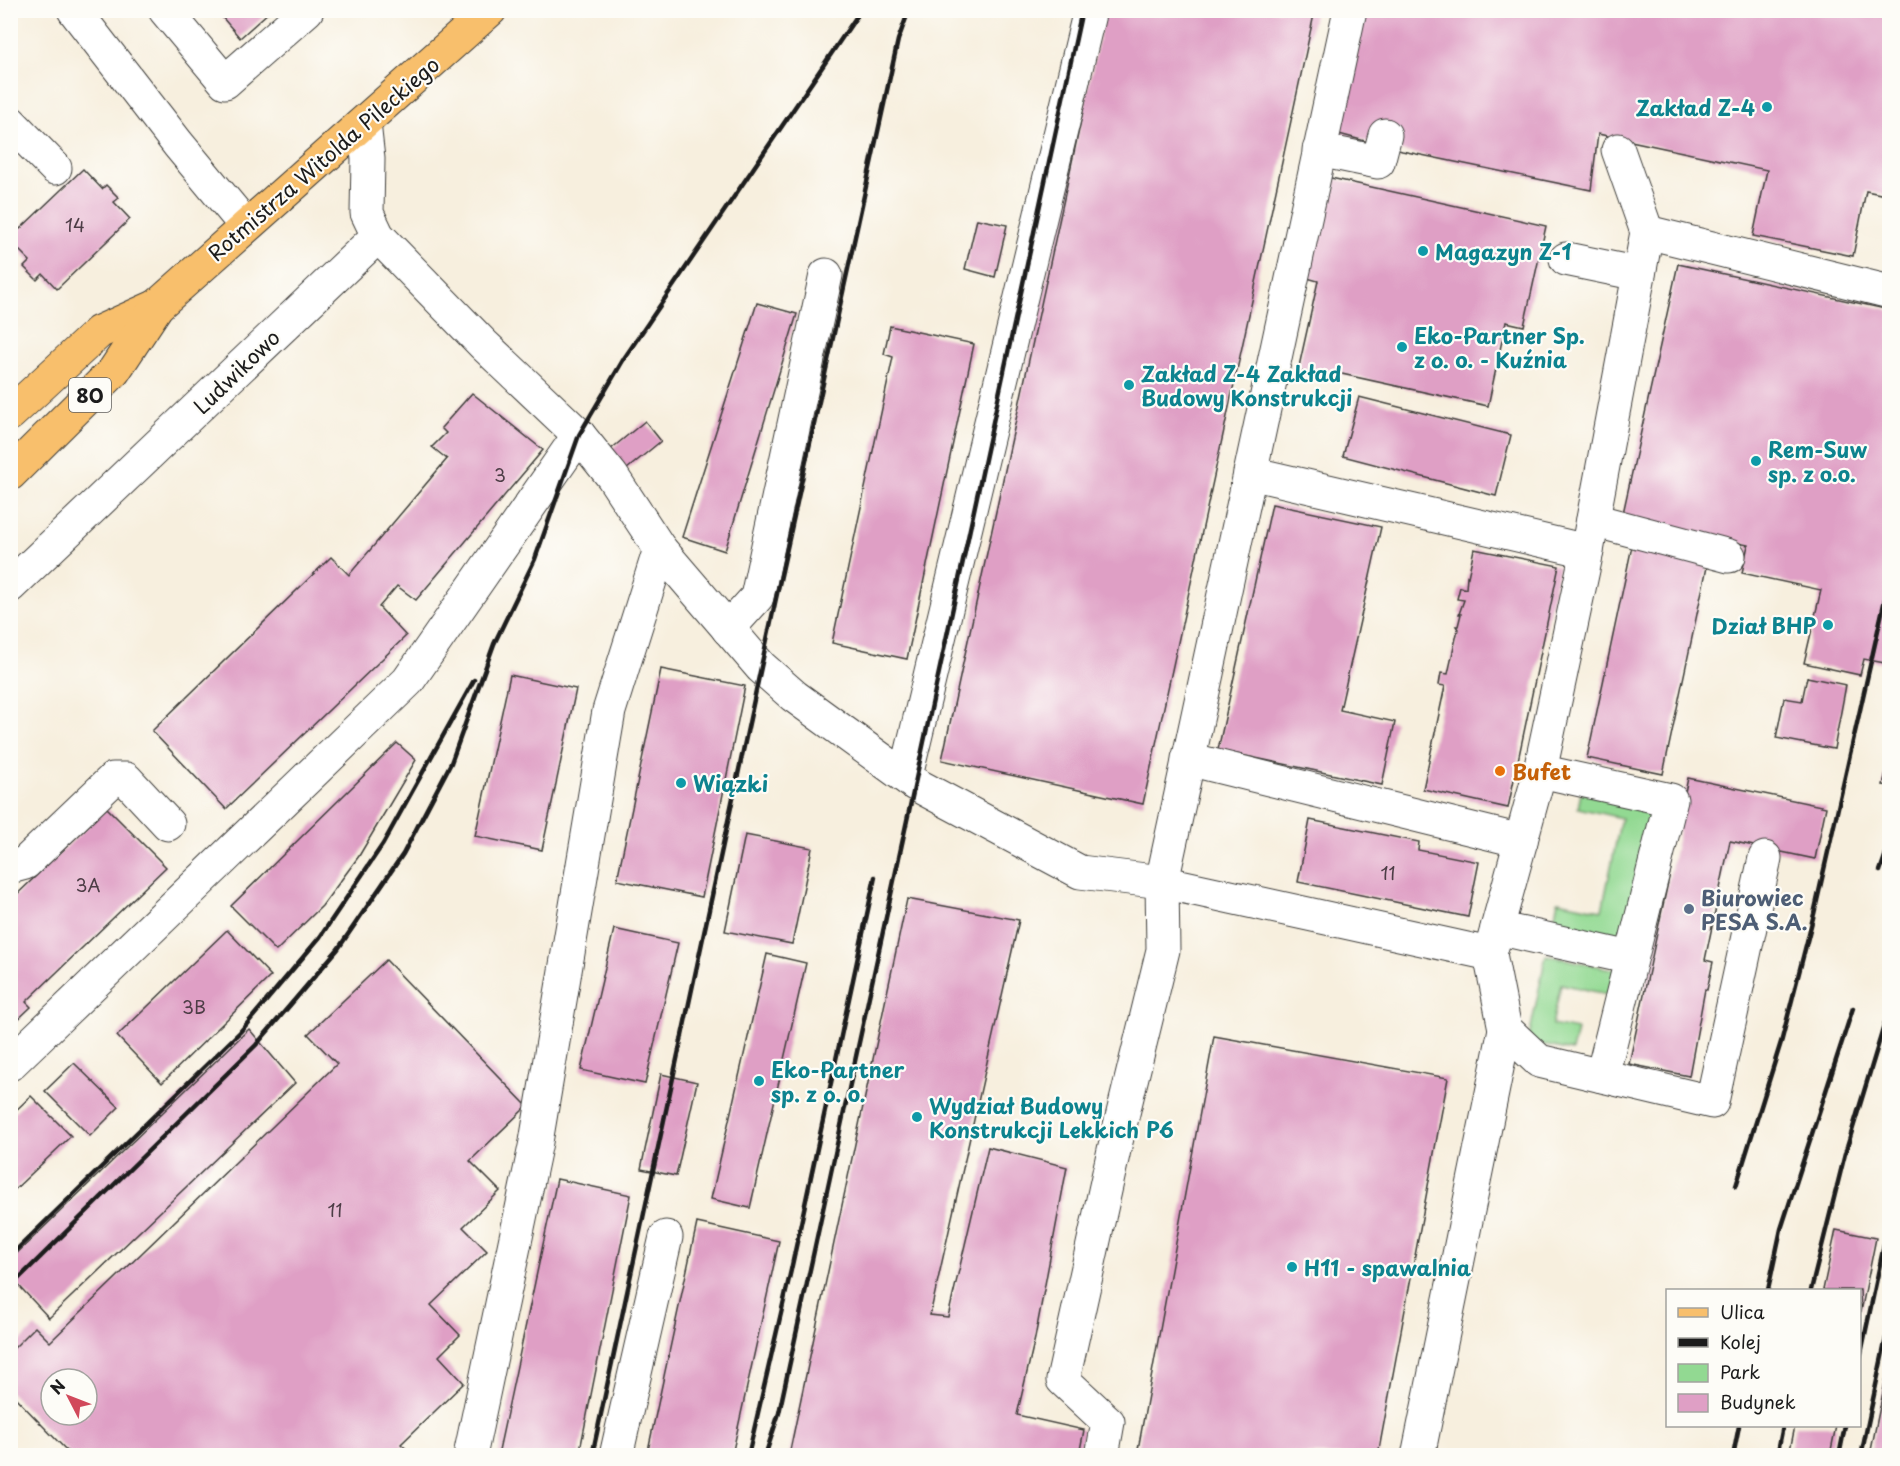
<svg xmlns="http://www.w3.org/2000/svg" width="1900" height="1466" font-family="'Playpen Sans',sans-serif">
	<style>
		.green { fill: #92d992; stroke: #577a57; stroke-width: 1.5 }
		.building { fill: #df9fc5; fill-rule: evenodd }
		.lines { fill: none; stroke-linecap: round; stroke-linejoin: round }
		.minor-casing { stroke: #3d3c39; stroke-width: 35 }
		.major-casing { stroke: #3d3c39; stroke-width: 35 }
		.minor { stroke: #fff; stroke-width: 33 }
		.major { stroke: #f8bf6c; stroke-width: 33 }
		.rail { stroke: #1c1c1c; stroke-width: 4.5 }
		.culture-dot { fill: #0f9aa8; stroke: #fdfcf7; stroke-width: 2 }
		.food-dot { fill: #e8710a; stroke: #fdfcf7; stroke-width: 2 }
		.service-dot { fill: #5c6f8a; stroke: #fdfcf7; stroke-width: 2 }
		.labels { text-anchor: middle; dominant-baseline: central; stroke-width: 4.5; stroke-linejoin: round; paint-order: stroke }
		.number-label { font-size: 18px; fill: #4d3d46 }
		.shield { fill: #fdfcf7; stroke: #605f5e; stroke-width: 1.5 }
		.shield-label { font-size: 20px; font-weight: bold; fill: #1c1c1c }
		.culture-label { font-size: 21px; font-weight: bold; fill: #0d838f; stroke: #fdfcf7; text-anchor: start }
		.street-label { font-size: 21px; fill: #1c1c1c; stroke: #fdfcf7 }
		.food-label { font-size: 21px; font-weight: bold; fill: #c56008; stroke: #fdfcf7; text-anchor: start }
		.service-label { font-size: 21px; font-weight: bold; fill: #4e5e75; stroke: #fdfcf7; text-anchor: start }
	</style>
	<rect width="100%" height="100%" fill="#fdfcf7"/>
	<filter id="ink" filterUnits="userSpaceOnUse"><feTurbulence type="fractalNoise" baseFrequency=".0167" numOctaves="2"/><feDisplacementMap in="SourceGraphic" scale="12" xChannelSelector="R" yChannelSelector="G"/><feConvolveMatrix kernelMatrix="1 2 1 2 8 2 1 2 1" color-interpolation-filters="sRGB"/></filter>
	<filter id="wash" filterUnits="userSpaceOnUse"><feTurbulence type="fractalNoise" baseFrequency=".008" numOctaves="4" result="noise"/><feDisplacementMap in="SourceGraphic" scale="24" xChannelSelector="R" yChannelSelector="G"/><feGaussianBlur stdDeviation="1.35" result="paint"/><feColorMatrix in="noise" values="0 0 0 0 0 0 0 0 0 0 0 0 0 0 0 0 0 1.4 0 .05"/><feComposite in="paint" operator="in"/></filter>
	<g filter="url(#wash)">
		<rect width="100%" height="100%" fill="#f7efde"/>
		<g class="green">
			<polygon points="1581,793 1655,808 1625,943 1552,928 1558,901 1602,910 1621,818 1578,808"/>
			<polygon points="1546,955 1621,971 1615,996 1561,984 1552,1025 1577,1030 1572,1051 1528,1042"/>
		</g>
		<g id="blocks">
			<g class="building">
				<polygon points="216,10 271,10 240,38"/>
				<polygon points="1105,10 1315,10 1143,804 942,760"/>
				<polygon points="1365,10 1890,10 1890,196 1866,191 1853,256 1753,236 1767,170 1598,134 1591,190 1402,151 1339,134"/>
				<polygon points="83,169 102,189 106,185 119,198 114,202 130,219 57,289 43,274 37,280 24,267 30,261 10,241 10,219 20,229"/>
				<polygon points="1322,176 1546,226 1524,326 1506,322 1488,406 1337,373 1336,379 1298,371 1318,281 1300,276"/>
				<polygon points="977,219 1007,225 995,277 965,269"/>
				<polygon points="1678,264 1890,310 1890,664 1864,659 1860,675 1804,663 1821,590 1742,573 1748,545 1622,518"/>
				<polygon points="757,303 797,314 725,551 682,537"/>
				<polygon points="890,326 974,344 907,659 832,643 893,357 884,354"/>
				<polygon points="472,393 543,450 416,600 397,586 379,607 406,636 226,809 152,731 331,557 349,575 447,459 432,447 446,433 441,428"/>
				<polygon points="1359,397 1511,435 1496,496 1343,456"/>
				<polygon points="645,421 661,441 627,469 611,449"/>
				<polygon points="1272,504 1381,527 1340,710 1395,722 1382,785 1218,750"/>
				<polygon points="1632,546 1710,553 1663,774 1587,758"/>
				<polygon points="1474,549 1559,566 1508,808 1423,789 1445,686 1439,685 1441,673 1448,674 1458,629 1456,626 1458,626 1461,614 1459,614 1464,600 1457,599 1460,587 1466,589 1467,576 1468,577"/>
				<polygon points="661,669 745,686 702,897 617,880"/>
				<polygon points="510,675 576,689 542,850 475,836"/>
				<polygon points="1807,677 1846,685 1834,749 1776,738 1784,698 1802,701"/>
				<polygon points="397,743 416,760 359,856 322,906 276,951 231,906"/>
				<polygon points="1889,759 1890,760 1890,786 1883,785"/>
				<polygon points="1688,778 1826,807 1815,859 1730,841 1705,960 1713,962 1707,990 1705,989 1689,1076 1629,1064 1679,831 1677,830"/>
				<polygon points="107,808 166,867 26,1002 31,1007 10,1027 10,901"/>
				<polygon points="1310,820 1419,842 1418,850 1479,862 1468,917 1298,882"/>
				<polygon points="745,835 812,848 792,944 725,931"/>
				<polygon points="907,899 1019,920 930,1315 948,1317 988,1147 1067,1167 1035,1338 1017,1415 1084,1430 1079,1455 789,1455"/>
				<polygon points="614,929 678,943 645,1084 581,1070"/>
				<polygon points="227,930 271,976 162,1083 117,1036"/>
				<polygon points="767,954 806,963 750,1208 711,1199"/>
				<path d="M386 960 527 1106 470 1161 500 1191 463 1227 487 1251 431 1305 460 1335 439 1356 464 1383 401 1444 413 1455H71L10 1392V1352L35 1327 50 1342 337 1064 308 1034ZM51 1379H87V1415H51Z"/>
				<polygon points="249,1029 295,1083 49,1318 10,1276 10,1260"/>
				<polygon points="1214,1036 1448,1078 1378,1455 1137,1455"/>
				<polygon points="74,1063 119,1107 90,1136 45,1091"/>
				<polygon points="661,1074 697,1082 676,1176 641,1169"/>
				<polygon points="31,1096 71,1136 10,1194 10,1116"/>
				<polygon points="557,1179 631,1195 579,1455 498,1455"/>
				<polygon points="697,1223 779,1241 732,1455 647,1455"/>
				<polygon points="1836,1230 1876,1238 1861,1312 1860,1290 1823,1290"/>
				<polygon points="1888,1368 1890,1455 1870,1455"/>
				<polygon points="1795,1426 1836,1426 1830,1455 1789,1455"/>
			</g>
		</g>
	</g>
	<g filter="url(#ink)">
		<use href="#blocks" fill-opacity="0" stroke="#3d3c39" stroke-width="1.5"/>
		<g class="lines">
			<g class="minor-casing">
				<g id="minor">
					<polyline points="74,10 178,144 246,226"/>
					<polyline points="165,10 225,82 307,10"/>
					<polyline points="10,122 55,168"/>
					<polyline points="1319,150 1378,162 1385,135"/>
					<polyline points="1618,150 1647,232"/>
					<polyline points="1566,259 1639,274"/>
					<polyline points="579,435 612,476 660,549 761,667 794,696 915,784 1080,872 1162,882 1490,954 1540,771 1587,551 1647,232 1890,292"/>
					<polyline points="1250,473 1587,551"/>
					<polyline points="1593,520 1729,556"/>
					<polyline points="10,586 378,236"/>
					<polyline points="728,629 757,597 826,275"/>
					<polyline points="1188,759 1521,841"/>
					<polyline points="1540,771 1671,800 1602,1076 1712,1102 1765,858"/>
					<polyline points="906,776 1090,10"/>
					<polyline points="10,867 25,863 113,779 126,779 168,824"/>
					<polyline points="1497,928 1631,958"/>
					<polyline points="1490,954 1505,1029 1539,1061 1602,1076"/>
					<polyline points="10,1064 408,681 579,435 483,344 378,236 367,213 368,159 364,123"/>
					<polyline points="470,1456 536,1142 609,711 660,549"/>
					<polyline points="616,1456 666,1237"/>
					<polyline points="1102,1456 1108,1422 1063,1380 1114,1150 1163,950 1162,882 1350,10"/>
					<polyline points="1418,1456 1505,1029"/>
				</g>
			</g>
			<g class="major-casing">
				<g id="major">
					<polyline points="10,414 99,332 157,306"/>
					<polyline points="10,474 114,371 157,306 490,10"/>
				</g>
			</g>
			<use href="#minor" class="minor"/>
			<use href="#major" class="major"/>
			<g class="rail">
				<polyline points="1880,871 1890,842"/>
				<polyline points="1736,1186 1782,1039 1814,914 1890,577"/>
				<polyline points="10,1256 240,1032 320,937 383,844 474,680"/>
				<polyline points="10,1287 256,1045 338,949 403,854 451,763 494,644 535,559 579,435 625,357 861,10"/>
				<polyline points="1768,1290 1781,1229 1853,1008"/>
				<polyline points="1811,1290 1845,1154 1890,1006"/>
				<polyline points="1860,1358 1890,1217"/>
				<polyline points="592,1456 761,667 898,40 909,10"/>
				<polyline points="748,1456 791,1270 875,877"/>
				<polyline points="765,1456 779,1413 1082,10"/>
				<polyline points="1733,1456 1739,1426"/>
				<polyline points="1777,1456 1783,1426"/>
				<polyline points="1839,1456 1845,1426"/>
				<polyline points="1861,1456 1890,1319"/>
			</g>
		</g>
	</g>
	<g class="culture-dot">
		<circle cx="1767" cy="107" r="6"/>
		<circle cx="1423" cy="251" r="6"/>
		<circle cx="1402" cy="347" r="6"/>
		<circle cx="1129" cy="385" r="6"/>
		<circle cx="1756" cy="461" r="6"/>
		<circle cx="1828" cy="625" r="6"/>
		<circle cx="681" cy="783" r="6"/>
		<circle cx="759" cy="1081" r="6"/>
		<circle cx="917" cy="1117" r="6"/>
		<circle cx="1292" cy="1267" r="6"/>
	</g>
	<circle class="food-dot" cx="1500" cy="771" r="6"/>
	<circle class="service-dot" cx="1689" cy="909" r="6"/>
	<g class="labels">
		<g class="number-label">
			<text x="75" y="224">14</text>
			<text x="500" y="474">3</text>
			<text x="1388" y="872">11</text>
			<text x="88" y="884">3A</text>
			<text x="194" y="1006">3B</text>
			<text x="335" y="1209">11</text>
		</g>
		<rect class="shield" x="69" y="378" width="42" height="34" rx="4.5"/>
		<g class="shield-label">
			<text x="90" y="395">80</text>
		</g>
		<g class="culture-label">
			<text x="1755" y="107" text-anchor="end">Zakład Z-4</text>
			<text x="1435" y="251">Magazyn Z-1</text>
			<text x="1414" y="335">Eko-Partner Sp.<tspan x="1414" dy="24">z o. o. - Kuźnia</tspan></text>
			<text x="1141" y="373">Zakład Z-4 Zakład<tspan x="1141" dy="24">Budowy Konstrukcji</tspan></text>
			<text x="1768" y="449">Rem-Suw<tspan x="1768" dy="24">sp. z o.o.</tspan></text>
			<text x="1816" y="625" text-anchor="end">Dział BHP</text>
			<text x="693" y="783">Wiązki</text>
			<text x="771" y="1069">Eko-Partner<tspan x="771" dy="24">sp. z o. o.</tspan></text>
			<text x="929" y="1105">Wydział Budowy<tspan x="929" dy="24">Konstrukcji Lekkich P6</tspan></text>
			<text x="1304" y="1267">H11 - spawalnia</text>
		</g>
		<g class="street-label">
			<text transform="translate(323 158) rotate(-41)">Rotmistrza Witolda Pileckiego</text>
			<text transform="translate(236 371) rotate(-44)">Ludwikowo</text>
		</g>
		<g class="food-label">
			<text x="1512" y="771">Bufet</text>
		</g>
		<g class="service-label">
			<text x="1701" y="897">Biurowiec<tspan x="1701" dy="24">PESA S.A.</tspan></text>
		</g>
	</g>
	<rect width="1900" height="1466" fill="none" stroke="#fdfcf7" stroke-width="36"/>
	<rect x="1666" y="1289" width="195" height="138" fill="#fdfcf7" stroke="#a3a29f" stroke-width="1.5"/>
	<rect x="1678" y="1308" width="30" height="9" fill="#f8bf6c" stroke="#a3a29f" stroke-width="1.5"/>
	<text x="1720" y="1319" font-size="18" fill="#1c1c1c">Ulica</text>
	<rect x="1678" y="1338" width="30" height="9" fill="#1c1c1c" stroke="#a3a29f" stroke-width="1.5"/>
	<text x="1720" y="1349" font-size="18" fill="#1c1c1c">Kolej</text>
	<rect x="1678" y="1364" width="30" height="18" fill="#92d992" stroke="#a3a29f" stroke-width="1.5"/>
	<text x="1720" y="1379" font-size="18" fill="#1c1c1c">Park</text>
	<rect x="1678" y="1394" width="30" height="18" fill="#df9fc5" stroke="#a3a29f" stroke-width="1.5"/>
	<text x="1720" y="1409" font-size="18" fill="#1c1c1c">Budynek</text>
	<g transform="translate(69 1397) rotate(312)"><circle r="28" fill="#fdfcf7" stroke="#a3a29f" stroke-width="1.5"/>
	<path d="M0-4.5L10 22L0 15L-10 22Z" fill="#d1495b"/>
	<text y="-9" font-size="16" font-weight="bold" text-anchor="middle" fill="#1c1c1c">N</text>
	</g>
</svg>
